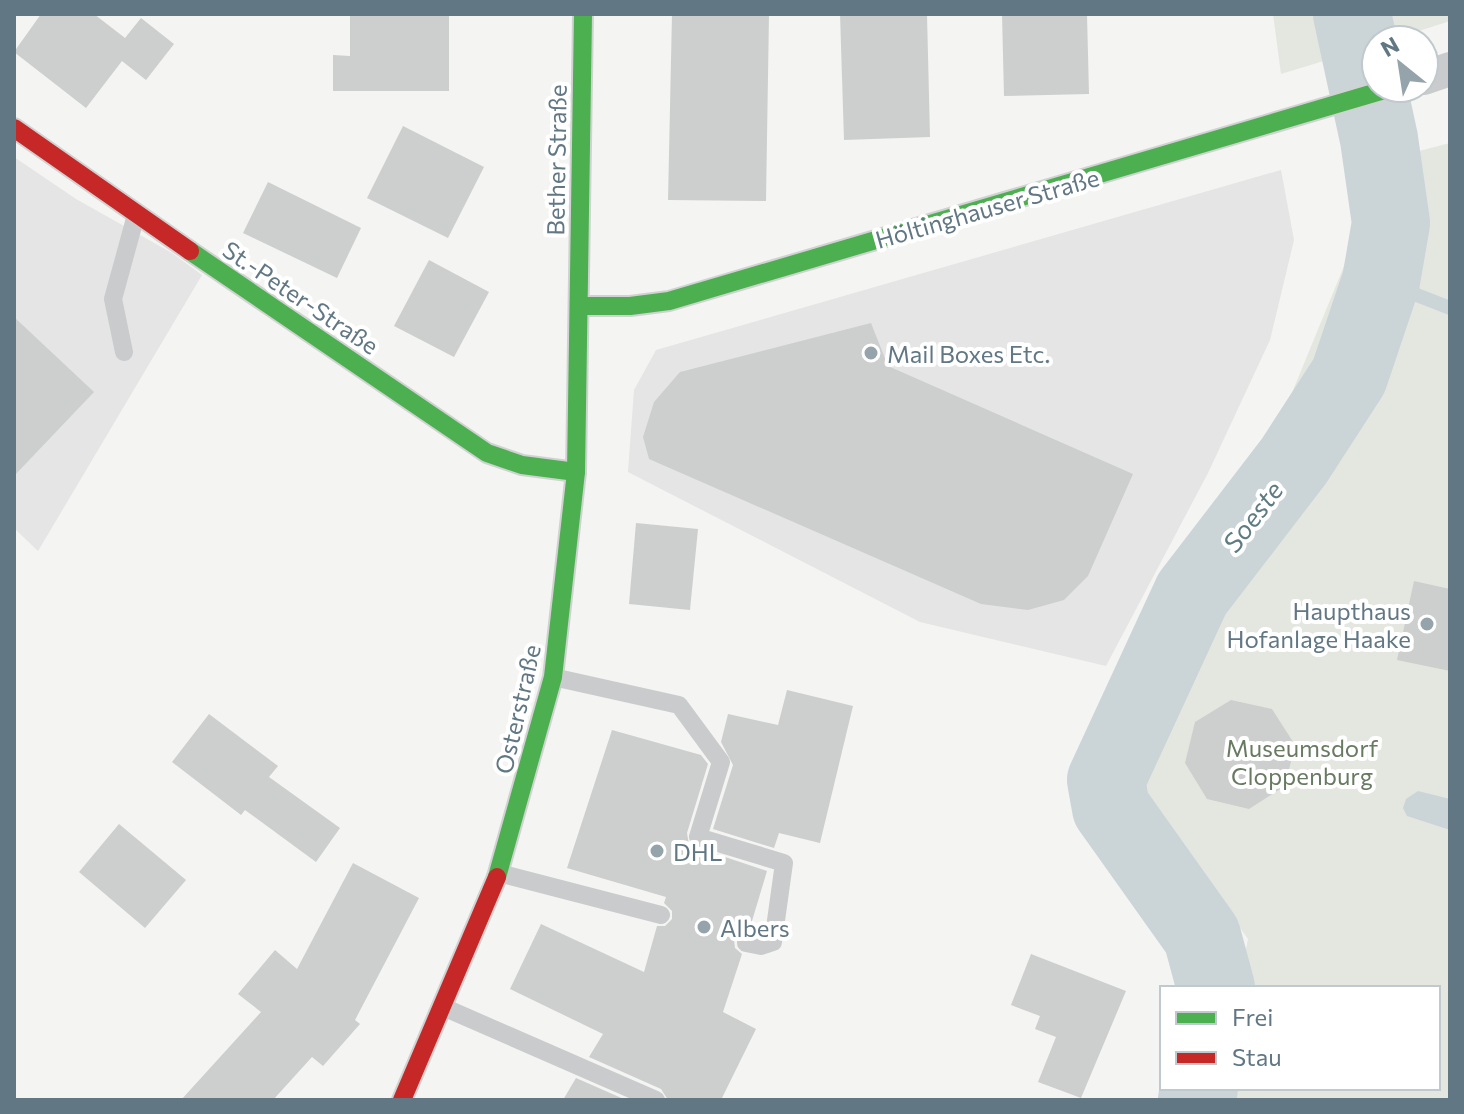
<svg xmlns="http://www.w3.org/2000/svg" width="1464" height="1114" font-family="Commissioner,sans-serif">
	<style>
		.built { fill: #e4e5e4 }
		.green { fill: #e4e7e0 }
		.water { fill: #cbd4d7 }
		.lines { fill: none; stroke-linecap: round; stroke-linejoin: round }
		.stream { stroke: #cbd4d7; stroke-width: 14 }
		.river { stroke: #cbd4d7; stroke-width: 78 }
		.building { fill: #cdcfce }
		.fast-casing { stroke: #d0d2d2; stroke-width: 22 }
		.jam-casing { stroke: #d0d2d2; stroke-width: 22 }
		.lane { stroke: #cacbcc; stroke-width: 18 }
		.street { stroke: #cacbcc; stroke-width: 34 }
		.fast { stroke: #4caf50; stroke-width: 18 }
		.jam { stroke: #c62828; stroke-width: 18 }
		.poi-dot { fill: #95a3aa; stroke: #fff; stroke-width: 3 }
		.labels { text-anchor: middle; dominant-baseline: central; stroke-width: 8; stroke-linejoin: round; paint-order: stroke }
		.street-label { font-size: 24px; fill: #627784; stroke: #fff }
		.poi-label { font-size: 24px; fill: #627784; stroke: #fff; text-anchor: start }
		.park-label { font-size: 24px; fill: #687a61; stroke: #fff }
		.water-label { font-size: 26px; font-style: italic; fill: #5e7b81; stroke: #fff }
	</style>
	<rect width="100%" height="100%" fill="#f4f4f2"/>
	<g class="built">
		<polygon points="14,157 76,199 172,253 202,275 38,551 14,528"/>
		<polygon points="1281,170 1294,240 1270,340 1208,473 1106,666 920,622 628,472 634,390 656,350"/>
	</g>
	<g class="green">
		<polygon points="1273,14 1450,14 1450,21 1391,40 1376,40 1376,45 1281,74"/>
		<polygon points="1450,143 1450,1100 1215,1100 1218,1088 1438,1088 1438,988 1238,988 1248,939 1133,780 1388,159"/>
	</g>
	<polygon class="water" points="1418,791 1450,799 1450,830 1407,816 1403,808 1406,799"/>
	<g class="lines">
		<polyline class="stream" points="1381,281 1450,308"/>
		<g class="river">
			<polyline points="1216,988 1202,936 1111,808 1106,780 1192,594 1294,461 1349,376 1381,281 1391,223 1379,139 1352,14"/>
			<polyline points="1197,1100 1199,1088"/>
		</g>
	</g>
	<g class="building">
		<polygon points="41,14 94,14 125,38 141,18 174,44 146,80 122,61 86,108 14,52"/>
		<polygon points="350,14 449,14 449,91 333,91 333,55 350,56"/>
		<polygon points="672,14 769,14 766,201 668,200"/>
		<polygon points="840,14 927,14 930,137 844,140"/>
		<polygon points="1002,14 1087,14 1089,94 1004,96"/>
		<polygon points="403,126 484,167 448,238 367,198"/>
		<polygon points="268,182 361,228 337,278 243,233"/>
		<polygon points="429,260 489,292 454,357 394,326"/>
		<polygon points="14,317 94,392 14,476"/>
		<polygon points="871,323 888,366 1133,474 1088,576 1064,600 1028,610 981,604 649,459 643,437 654,402 680,372"/>
		<polygon points="636,523 698,529 690,610 629,604"/>
		<polygon points="1414,581 1450,589 1450,671 1397,660"/>
		<polygon points="787,690 853,706 820,843 779,833 774,848 713,829 733,765 721,742 728,714 778,725"/>
		<polygon points="1231,700 1272,709 1295,745 1285,786 1249,809 1207,799 1185,763 1195,722"/>
		<polygon points="209,714 278,766 269,777 340,828 316,862 245,810 241,815 172,762"/>
		<polygon points="612,730 701,755 708,764 687,833 689,845 767,871 749,931 741,932 734,940 735,948 742,954 723,1012 756,1029 721,1100 668,1100 661,1089 589,1057 603,1034 510,989 541,924 644,972 657,926 665,926 672,919 672,911 664,903 666,897 567,868"/>
		<polygon points="119,824 186,880 145,928 79,872"/>
		<polygon points="353,863 419,898 355,1020 360,1024 323,1066 312,1057 273,1100 181,1100 261,1012 238,994 275,950 297,969"/>
		<polygon points="1031,954 1126,991 1081,1098 1038,1082 1056,1037 1035,1029 1040,1016 1011,1005"/>
		<polygon points="576,1078 626,1100 563,1100"/>
	</g>
	<g class="lines">
		<g class="fast-casing">
			<g id="fast">
				<polyline points="190,251 487,453 522,465 576,472"/>
				<polyline points="579,306 630,306 669,301 1391,88"/>
				<polyline points="497,877 553,677 576,472 583,14"/>
			</g>
		</g>
		<g class="jam-casing">
			<g id="jam">
				<polyline points="14,128 190,251"/>
				<polyline points="402,1100 497,877"/>
			</g>
		</g>
		<g class="lane">
			<polyline points="124,352 113,299 136,215"/>
			<polyline points="553,677 679,705 721,762 698,837 784,863 773,942 761,946 746,943"/>
			<polyline points="499,873 661,915"/>
			<polyline points="443,1007 656,1100"/>
		</g>
		<polyline class="street" points="1424,78 1450,69"/>
		<use href="#fast" class="fast"/>
		<use href="#jam" class="jam"/>
	</g>
	<g class="poi-dot">
		<circle cx="871" cy="353" r="8"/>
		<circle cx="1427" cy="624" r="8"/>
		<circle cx="657" cy="851" r="8"/>
		<circle cx="704" cy="927" r="8"/>
	</g>
	<g class="labels">
		<g class="street-label">
			<text transform="translate(556 160) rotate(-89)">Bether Straße</text>
			<text transform="translate(987 208) rotate(-16)">Höltinghauser Straße</text>
			<text transform="translate(301 297) rotate(34)">St.-Peter-Straße</text>
			<text transform="translate(517 709) rotate(-77)">Osterstraße</text>
		</g>
		<g class="poi-label">
			<text x="887" y="353">Mail Boxes Etc.</text>
			<text x="1411" y="610" text-anchor="end">Haupthaus<tspan x="1411" dy="28">Hofanlage Haake</tspan></text>
			<text x="673" y="851">DHL</text>
			<text x="720" y="927">Albers</text>
		</g>
		<g class="park-label">
			<text x="1302" y="747">Museumsdorf<tspan x="1302" dy="28">Cloppenburg</tspan></text>
		</g>
		<g class="water-label">
			<text transform="translate(1252 516) rotate(-53)">Soeste</text>
		</g>
	</g>
	<rect width="1464" height="1114" fill="none" stroke="#627784" stroke-width="32"/>
	<rect x="1160" y="986" width="280" height="104" fill="#ffffff" stroke="#c0c9ce" stroke-width="2"/>
	<rect x="1176" y="1012" width="40" height="12" fill="#4caf50" stroke="#c0c9ce" stroke-width="2"/>
	<text x="1232" y="1026" font-size="24" fill="#627784">Frei</text>
	<rect x="1176" y="1052" width="40" height="12" fill="#c62828" stroke="#c0c9ce" stroke-width="2"/>
	<text x="1232" y="1066" font-size="24" fill="#627784">Stau</text>
	<g transform="translate(1400 64) rotate(330)"><circle r="38" fill="#ffffff" stroke="#c0c9ce" stroke-width="2"/>
	<path d="M0-6L14 30L0 20L-14 30Z" fill="#95a3aa"/>
	<text y="-12" font-size="22" font-weight="bold" text-anchor="middle" fill="#627784">N</text>
	</g>
</svg>
